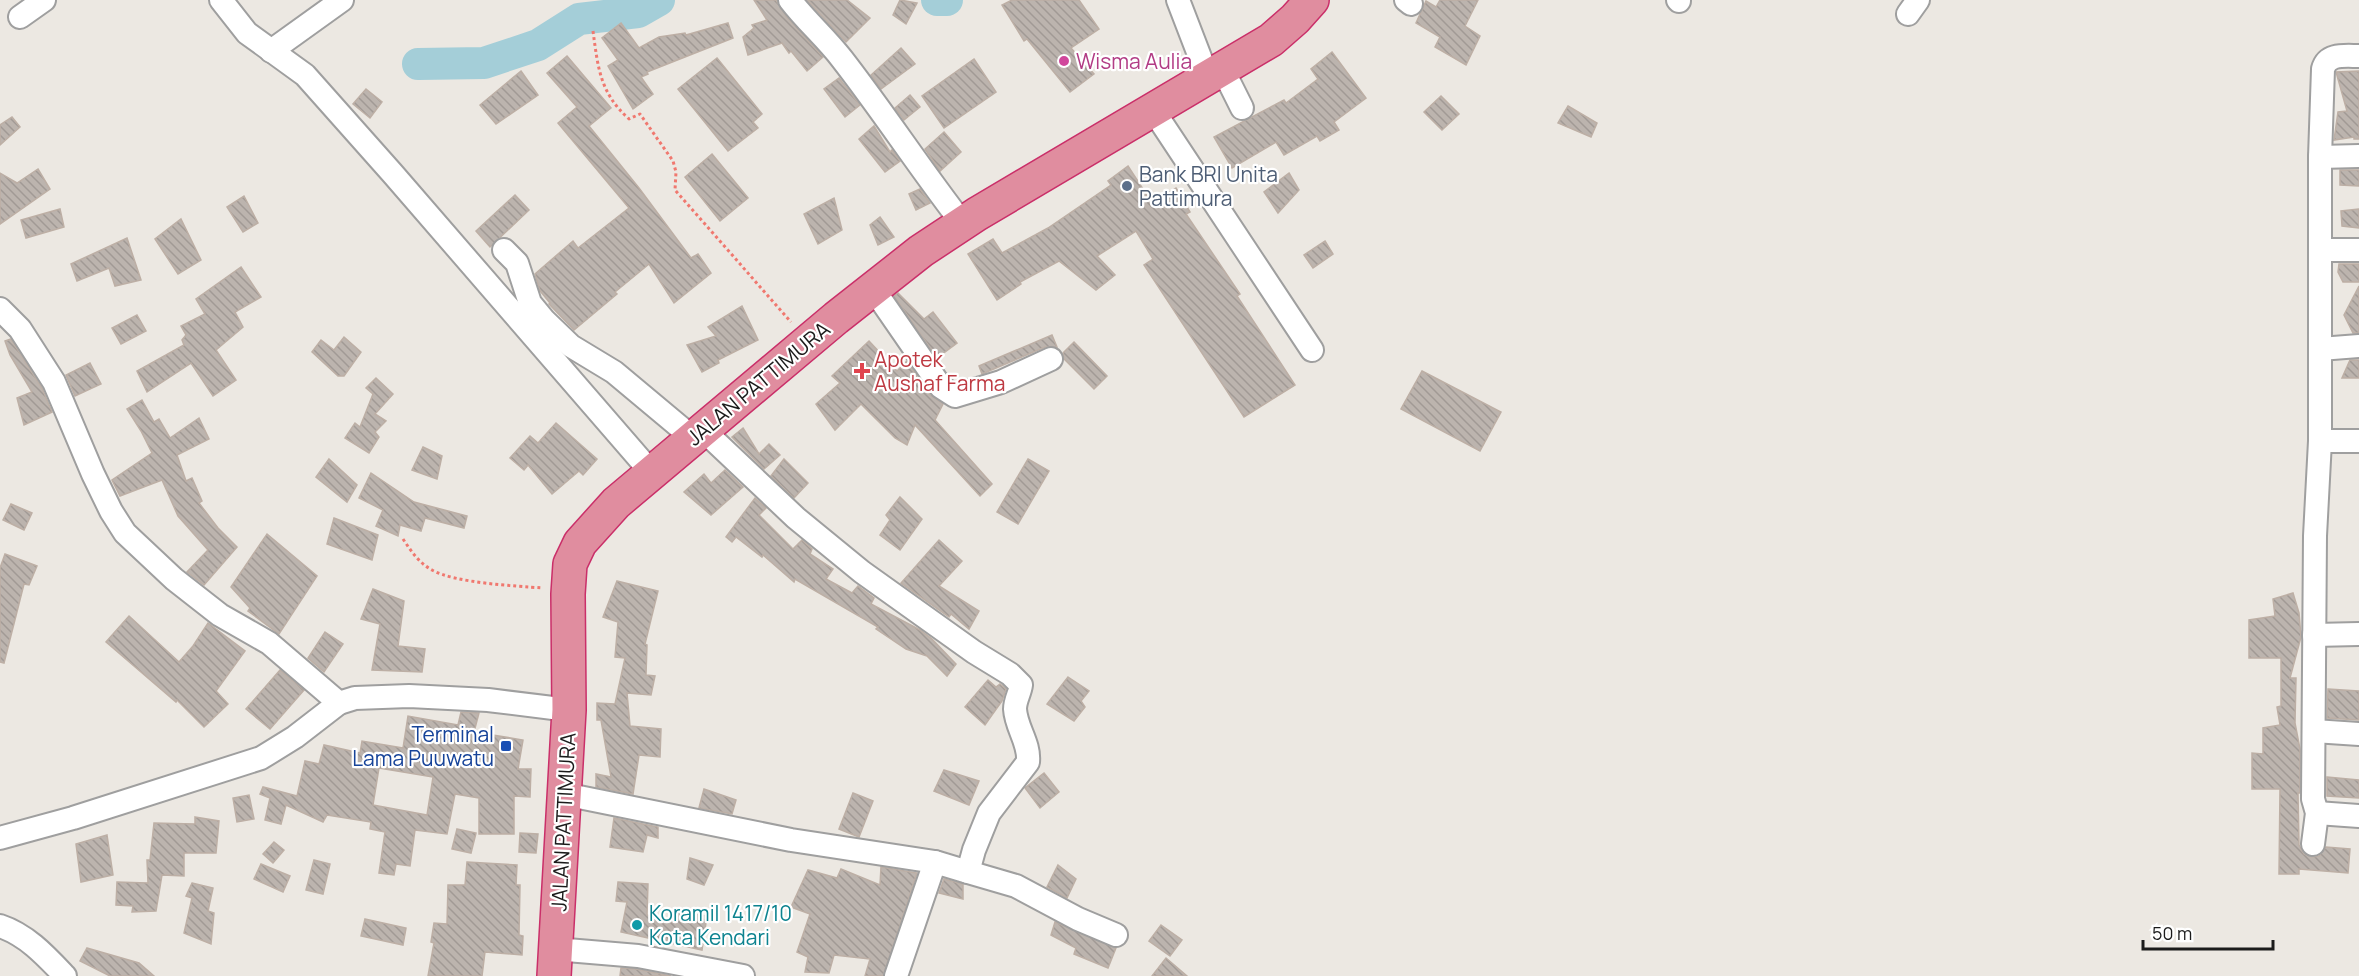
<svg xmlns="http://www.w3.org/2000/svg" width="2359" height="976" font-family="Manrope,sans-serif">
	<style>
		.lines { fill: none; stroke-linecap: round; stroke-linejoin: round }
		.river { stroke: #a4ced8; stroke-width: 32 }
		.building { fill: url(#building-back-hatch); stroke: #bdafa5; stroke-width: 1.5; fill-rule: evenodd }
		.minor-casing { stroke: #9f9f9f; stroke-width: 26 }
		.highway-casing { stroke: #ca2f69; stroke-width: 36 }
		.path { stroke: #f0786f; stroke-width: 3; stroke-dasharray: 3 3; stroke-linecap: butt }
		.minor { stroke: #fff; stroke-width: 22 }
		.highway { stroke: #e08d9f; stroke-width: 33 }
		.hotel-dot { fill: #d1479c; stroke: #fff; stroke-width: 2 }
		.service-dot { fill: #5c6f8a; stroke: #fff; stroke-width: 2 }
		.health-dot { fill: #e0444e; stroke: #fff; stroke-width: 2 }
		.transit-dot { fill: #1a4fb4; stroke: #fff; stroke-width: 2 }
		.culture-dot { fill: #0f9aa8; stroke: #fff; stroke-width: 2 }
		.labels { text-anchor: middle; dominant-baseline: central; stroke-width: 4.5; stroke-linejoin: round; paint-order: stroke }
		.hotel-label { font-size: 21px; fill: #b23c85; stroke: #fff; text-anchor: start }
		.service-label { font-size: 21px; fill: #4e5e75; stroke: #fff; text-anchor: start }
		.health-label { font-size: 21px; fill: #be3a42; stroke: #fff; text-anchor: start }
		.street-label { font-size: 21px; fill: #1b1b1b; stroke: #fff }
		.transit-label { font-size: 21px; fill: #164399; stroke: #fff; text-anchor: end }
		.culture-label { font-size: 21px; fill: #0d838f; stroke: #fff; text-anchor: start }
	</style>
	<defs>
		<pattern id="building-back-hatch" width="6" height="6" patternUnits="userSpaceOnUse" patternTransform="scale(1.5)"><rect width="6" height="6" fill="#bcb4ae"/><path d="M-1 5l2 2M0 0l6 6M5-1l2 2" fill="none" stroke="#a19a95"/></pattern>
	</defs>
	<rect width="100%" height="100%" fill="#ece8e2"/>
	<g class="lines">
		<g class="river">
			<polyline points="937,0 947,0"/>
			<polyline points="418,64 484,63 538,45 579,19 638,12 659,0"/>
		</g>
	</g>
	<g class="building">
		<polygon points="754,0 776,0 786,16 823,57 807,71 791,51 789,53 782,43 748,55 743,37 754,28 752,25 767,20"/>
		<polygon points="807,0 847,0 870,18 846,42"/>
		<polygon points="900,0 917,3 906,24 893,15"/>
		<polygon points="1012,0 1079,0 1099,29 1071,48 1094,74 1070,92 1027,39 1024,41 1002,5"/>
		<polygon points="1440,0 1478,0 1465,26 1480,36 1466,65 1435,47 1440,37 1416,23 1426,1 1436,7"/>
		<polygon points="621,23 639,48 659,37 685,33 686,35 728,23 733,38 647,72 648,74 641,77 653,94 633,109 608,66 618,60 602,38"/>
		<polygon points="901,48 915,64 881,89 871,75"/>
		<polygon points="1332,52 1366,98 1334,122 1339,130 1320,141 1317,136 1284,155 1276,142 1232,168 1214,137 1284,100 1286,103 1318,79 1311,69"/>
		<polygon points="567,56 611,108 589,126 639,188 691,258 698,254 711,273 674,303 649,264 615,292 617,294 574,330 549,304 550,303 540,291 535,274 573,241 578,248 629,208 558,123 577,107 547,73"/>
		<polygon points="717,58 762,114 753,122 758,128 728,151 678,89"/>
		<polygon points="974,59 996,92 944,128 922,96"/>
		<polygon points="521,71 538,95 496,124 480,105"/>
		<polygon points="2359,71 2359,139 2354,139 2354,137 2334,140 2338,112 2347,111 2336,72"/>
		<polygon points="839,78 860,105 845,117 824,89"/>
		<polygon points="366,89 382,102 370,118 353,104"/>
		<polygon points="910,95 920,107 904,120 895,108"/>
		<polygon points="1441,96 1459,114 1442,130 1424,112"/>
		<polygon points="1568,106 1597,123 1591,137 1558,123"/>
		<polygon points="12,117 20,127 0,145 0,125"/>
		<polygon points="874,126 890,152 892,150 900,161 885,172 859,139"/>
		<polygon points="944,132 961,152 940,171 925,149"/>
		<polygon points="712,154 748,198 720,221 685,177"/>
		<polygon points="1128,166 1152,203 1176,188 1190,212 1186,214 1240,294 1237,296 1295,385 1244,417 1144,265 1153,259 1136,231 1097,256 1115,275 1096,290 1059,261 1020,282 1021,284 997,300 968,254 993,239 1002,253 1048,228 1111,185 1108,181"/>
		<polygon points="38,169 50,189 0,224 0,173 17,183"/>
		<polygon points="2340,170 2359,170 2359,186 2340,185"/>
		<polygon points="1289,173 1299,190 1278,213 1264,192"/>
		<polygon points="920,189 930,203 916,210 909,194"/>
		<polygon points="515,195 529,210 490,247 476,231"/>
		<polygon points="244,196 258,223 243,232 227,207"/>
		<polygon points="834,198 842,230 818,244 804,214"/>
		<polygon points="60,209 64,227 26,238 21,220"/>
		<polygon points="2359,209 2359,228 2342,226 2341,211"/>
		<polygon points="880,217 894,237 878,245 870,225"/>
		<polygon points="181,219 201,260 178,274 155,239"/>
		<polygon points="127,238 141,280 115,286 109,268 77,281 71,264"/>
		<polygon points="1325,241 1333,254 1313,268 1304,255"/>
		<polygon points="2339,264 2359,264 2359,282 2343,282 2338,272"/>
		<polygon points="241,267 261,297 235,312 243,327 216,350 236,380 213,396 191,363 147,392 137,371 184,345 182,340 186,335 181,326 205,314 196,299"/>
		<polygon points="2359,286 2359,333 2353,333 2344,315"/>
		<polygon points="898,293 924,319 933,312 957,343 937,358 894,296"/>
		<polygon points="742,306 758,340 718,360 719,363 702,372 687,345 716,336 708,327"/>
		<polygon points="137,315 146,331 121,344 112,328"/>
		<polygon points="1052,335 1057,347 1045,347 982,374 979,366"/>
		<polygon points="344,337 361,352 344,376 338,376 312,352 321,340 334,350"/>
		<polygon points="11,339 42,388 52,412 24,425 17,398 32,392 10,355 5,341"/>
		<polygon points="869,341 897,371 907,361 930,395 943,404 935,420 992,484 980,496 915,425 907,445 895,438 861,404 835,430 816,404 840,383 832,376"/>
		<polygon points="1074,342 1107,376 1094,389 1064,359 1063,353"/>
		<polygon points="2350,360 2359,360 2359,378 2342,378"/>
		<polygon points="90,363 101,384 75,396 66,375"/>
		<polygon points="1422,371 1501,412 1480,451 1401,409"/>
		<polygon points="376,378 393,394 375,414 386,421 375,432 379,437 369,453 345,438 355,423 360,427 373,394 366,388"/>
		<polygon points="142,400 154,422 159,419 170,438 199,418 209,439 177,455 186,481 192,478 202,501 199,503 218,528 237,547 204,585 187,572 208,550 178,516 162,480 120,496 112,480 152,453 141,431 127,409"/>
		<polygon points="556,423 597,459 583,475 579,471 552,494 528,465 524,470 510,458 530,436 538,443"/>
		<polygon points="743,428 759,454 769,444 780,455 764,469 732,437"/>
		<polygon points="423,447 442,456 437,479 412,470"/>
		<polygon points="329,459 357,485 347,502 316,477"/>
		<polygon points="784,459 808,483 794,498 771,476"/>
		<polygon points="1028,459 1049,471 1018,524 997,512"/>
		<polygon points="725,470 743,487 711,515 684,492 704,474 711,483"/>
		<polygon points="371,473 414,502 467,516 464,528 425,518 421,531 400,525 398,536 376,526 383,510 359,498"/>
		<polygon points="900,497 922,519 900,550 880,535 890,520 886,515"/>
		<polygon points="755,498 766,508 759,515 793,549 802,540 812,549 810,554 833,569 826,579 852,593 858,586 874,598 871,604 920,630 932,639 956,664 947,676 927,656 906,649 876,629 878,627 795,579 794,582 763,555 762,557 736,537 732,542 726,537"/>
		<polygon points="11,504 32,513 24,530 3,520"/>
		<polygon points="334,518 378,535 372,560 327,544"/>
		<polygon points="267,534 317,576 279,634 248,611 250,608 231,587"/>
		<polygon points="939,540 962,561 939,586 979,611 969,629 951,614 949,617 901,583"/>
		<polygon points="5,554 37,566 29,585 24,584 4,663 0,662 0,568"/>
		<polygon points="617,581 658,591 645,644 647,645 646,675 655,676 651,695 627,693 630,726 661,729 660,757 639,755 633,794 596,787 596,774 611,777 601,720 597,720 597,703 615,704 625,658 615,657 618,622 603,617"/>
		<polygon points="373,589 404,601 398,646 425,649 422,672 372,670 380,624 361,619"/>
		<polygon points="2293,593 2299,613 2301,637 2290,678 2296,678 2295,723 2300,749 2300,793 2298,793 2299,845 2304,854 2312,857 2319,856 2326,847 2350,849 2348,873 2299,869 2299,874 2279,874 2280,789 2252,789 2252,753 2263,754 2263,728 2280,725 2277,707 2281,706 2281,658 2249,658 2249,620 2275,616 2273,599"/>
		<polygon points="129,616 179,662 193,646 208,623 245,651 216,691 228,704 204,727 177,700 176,702 106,642"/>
		<polygon points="325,632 343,644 324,672 308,658"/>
		<polygon points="280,670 304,690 270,729 246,709"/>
		<polygon points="1068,677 1089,691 1081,701 1085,707 1074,721 1047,704"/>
		<polygon points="988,680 996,687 1000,684 1006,689 1002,701 985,725 965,707"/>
		<polygon points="2328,689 2359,691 2359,720 2327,718"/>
		<path d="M461 712 479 713 474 732 523 740 518 769H531L530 797 514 796V834H479V798L455 794 447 834 415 830 410 866 396 864 394 875 379 873 385 832 370 829 371 822 327 815 323 822 286 805 281 824 265 820 270 798 260 794 263 787 297 796 305 761 319 764 324 745 360 753 362 741 403 748 408 716 458 725ZM379 768 433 777 427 815 373 805Z"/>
		<polygon points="944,770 979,781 969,805 934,791"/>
		<polygon points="1044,773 1059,792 1040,808 1025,788"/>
		<polygon points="2327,777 2359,780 2359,798 2327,796"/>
		<polygon points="704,789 736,800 732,814 699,808"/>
		<polygon points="853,793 873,801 859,837 839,829"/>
		<polygon points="249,795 254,819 237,822 233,798"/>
		<polygon points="195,817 219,821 216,853 184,853 184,876 162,875 156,911 132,912 133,906 116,905 117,882 148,883 147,860 150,860 154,823 195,824"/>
		<polygon points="614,818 658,827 658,838 647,835 643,852 610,847"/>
		<polygon points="457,829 476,833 471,853 452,849"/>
		<polygon points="520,833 538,834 536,853 519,852"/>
		<polygon points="107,835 113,875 81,882 76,844"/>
		<polygon points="274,842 284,850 273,863 263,854"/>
		<polygon points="690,858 713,865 704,885 687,879"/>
		<polygon points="314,860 330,864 323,894 306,890"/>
		<polygon points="467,862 517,865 516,885 520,885 519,935 523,936 522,955 485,952 482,976 428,976 434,943 431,942 434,923 447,924 448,885 465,885"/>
		<polygon points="261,864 290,876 283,892 254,879"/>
		<polygon points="1058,865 1076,879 1067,898 1047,887"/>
		<polygon points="881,867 917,873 883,976 865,976 870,959 834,955 829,973 805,972 808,957 797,952 810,914 791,907 808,870 837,878 841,869 880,885"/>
		<polygon points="944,879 963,884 963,899 939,893"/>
		<polygon points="618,882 648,884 647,915 676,923 678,912 707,916 702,950 621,932 627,902 616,901"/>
		<polygon points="192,883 213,888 208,911 214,913 211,944 184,933 192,898 186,896"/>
		<polygon points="365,919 406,928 403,945 361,936"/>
		<polygon points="1055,922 1116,948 1108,968 1074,954 1076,948 1051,935"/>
		<polygon points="1161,925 1182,940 1170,956 1149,941"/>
		<polygon points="87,948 139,963 154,976 110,976 80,961"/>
		<polygon points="1166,958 1187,976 1152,976"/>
		<polygon points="621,968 636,969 671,976 620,976"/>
	</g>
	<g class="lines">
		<g class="minor-casing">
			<g id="minor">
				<polyline points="221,0 247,33 305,75 393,174 651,472"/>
				<path d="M790 0C806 21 826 38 842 59 884 113 921 170 963 224"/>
				<polyline points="1178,0 1208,78"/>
				<polyline points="1406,0 1411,4"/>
				<polyline points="1678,0 1679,1"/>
				<polyline points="1908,14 1918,0"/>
				<polyline points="20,17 44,0"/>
				<polyline points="271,51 342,0"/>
				<polyline points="1223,70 1242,108"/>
				<polyline points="1153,110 1312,350"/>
				<polyline points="2320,157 2359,156"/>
				<polyline points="504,250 517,263 530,303 544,320 571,346 614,372 693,438"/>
				<polyline points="2320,250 2359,250"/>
				<polyline points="874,290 941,387 955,396 1001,382 1051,359"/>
				<polyline points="0,309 20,329 54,382 93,474 111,511 125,533 174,579 220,615 269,643 339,703"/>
				<polyline points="2320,349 2359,346"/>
				<path d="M703 430 796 518 862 572 974 652 1010 674 1021 685C1020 693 1015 700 1015 709 1016 728 1030 743 1028 762L989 813 974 850 968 872 935 862 896 976"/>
				<polyline points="2320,441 2359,441"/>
				<polyline points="2314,635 2359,634"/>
				<polyline points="2314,731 2359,734"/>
				<polyline points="564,794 791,840 935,862"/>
				<polyline points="2317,813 2359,816"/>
				<polyline points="0,838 73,818 261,758 295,737 339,703 355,698 409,696 488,700 569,710"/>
				<path d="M2313 844 2317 813 2313 799 2315 536 2320 441V157L2323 69C2327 53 2345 56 2359 56"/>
				<polyline points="968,872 1016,886 1078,919 1116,935"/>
				<path d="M0 926C27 935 46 956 65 976"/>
				<polyline points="555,949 638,956 743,976"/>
			</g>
		</g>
		<g class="highway-casing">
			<polyline id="highway" points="554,976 569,710 568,594 570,564 580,543 616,503 836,318 921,251 977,214 1271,40 1295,19 1312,0"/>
		</g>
		<g class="path">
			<path d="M593 31C598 68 600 93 629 119L640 114 673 161 676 172 675 190 791 322"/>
			<path d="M403 539C411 551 419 563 432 570 455 583 515 586 543 588"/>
		</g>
		<use href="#minor" class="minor"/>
		<use href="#highway" class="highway"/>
	</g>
	<circle class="hotel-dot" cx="1064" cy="61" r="6"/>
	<circle class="service-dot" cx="1127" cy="186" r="6"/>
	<path class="health-dot" d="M859 362h6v6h6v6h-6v6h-6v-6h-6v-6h6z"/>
	<rect class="transit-dot" x="500" y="740" width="12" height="12" rx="3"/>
	<circle class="culture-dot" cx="637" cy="925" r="6"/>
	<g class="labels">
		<g class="hotel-label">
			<text x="1076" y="61">Wisma Aulia</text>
		</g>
		<g class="service-label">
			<text x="1139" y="174">Bank BRI Unita<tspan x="1139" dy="24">Pattimura</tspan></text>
		</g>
		<g class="health-label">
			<text x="874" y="359">Apotek<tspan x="874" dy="24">Aushaf Farma</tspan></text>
		</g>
		<g class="street-label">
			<text transform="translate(758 383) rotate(-40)">JALAN PATTIMURA</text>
			<text transform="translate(563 822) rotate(-87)">JALAN PATTIMURA</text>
		</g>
		<g class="transit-label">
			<text x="494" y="734">Terminal<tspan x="494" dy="24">Lama Puuwatu</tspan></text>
		</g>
		<g class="culture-label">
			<text x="649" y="913">Koramil 1417/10<tspan x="649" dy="24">Kota Kendari</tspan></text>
		</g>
	</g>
	<path d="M2143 940v9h130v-9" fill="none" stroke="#1b1b1b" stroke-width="3"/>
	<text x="2152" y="940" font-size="18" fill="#1b1b1b" stroke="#ffffff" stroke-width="4.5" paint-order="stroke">50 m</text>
</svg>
